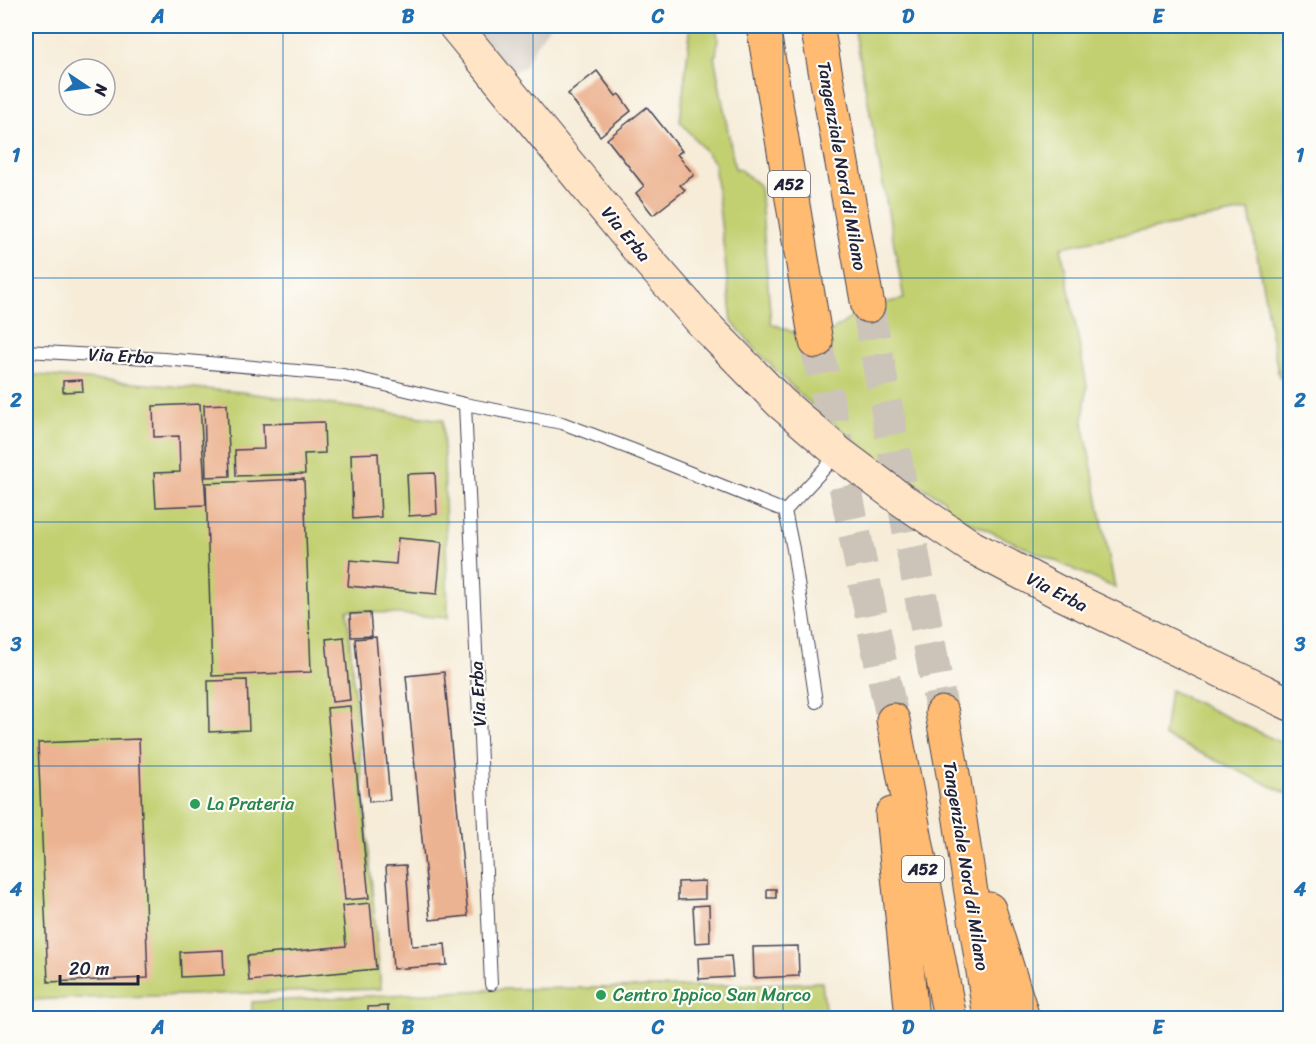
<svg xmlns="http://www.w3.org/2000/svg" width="1316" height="1044" font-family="Sriracha,sans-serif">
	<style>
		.industrial { fill: #ccc2b9 }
		.green { fill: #c2d071; stroke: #727956; stroke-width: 1.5 }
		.building { fill: #ecb392 }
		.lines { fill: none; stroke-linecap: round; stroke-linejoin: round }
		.highway-tunnel { stroke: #ccc4b9; stroke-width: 33; stroke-dasharray: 33 16; stroke-linecap: butt }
		.lane-casing { stroke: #424053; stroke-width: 14 }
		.secondary-casing { stroke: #424053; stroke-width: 35 }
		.highway-casing { stroke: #424053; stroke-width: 35 }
		.lane { stroke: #fff; stroke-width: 12 }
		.secondary { stroke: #ffe4c6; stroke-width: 33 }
		.highway { stroke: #febb71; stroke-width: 33 }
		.grid { fill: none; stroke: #1f6fb2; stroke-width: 1.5; stroke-opacity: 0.55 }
		.leisure-dot { fill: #2e9e5b; stroke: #fdfcf7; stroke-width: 2 }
		.labels { text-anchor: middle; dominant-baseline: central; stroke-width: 4.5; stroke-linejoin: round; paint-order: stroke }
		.shield { fill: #fdfcf7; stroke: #646373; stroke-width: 1.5 }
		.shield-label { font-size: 16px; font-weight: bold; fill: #22223b }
		.street-label { font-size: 18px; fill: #22223b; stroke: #fdfcf7 }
		.leisure-label { font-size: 18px; fill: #27864d; stroke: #fdfcf7; text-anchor: start }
		.neatline { fill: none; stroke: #1f6fb2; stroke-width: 2 }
		.grid-label { font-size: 20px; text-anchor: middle; font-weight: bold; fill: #1f6fb2 }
	</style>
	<rect width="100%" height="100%" fill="#fdfcf7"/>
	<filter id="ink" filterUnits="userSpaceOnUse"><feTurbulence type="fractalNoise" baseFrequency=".0167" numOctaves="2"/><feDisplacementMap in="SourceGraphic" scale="12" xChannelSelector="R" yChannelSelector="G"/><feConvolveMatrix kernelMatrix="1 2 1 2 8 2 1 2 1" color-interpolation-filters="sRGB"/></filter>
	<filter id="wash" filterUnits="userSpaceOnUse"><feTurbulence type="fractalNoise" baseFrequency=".008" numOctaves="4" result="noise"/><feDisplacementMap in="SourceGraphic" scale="24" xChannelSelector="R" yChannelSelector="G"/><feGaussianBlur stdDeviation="1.35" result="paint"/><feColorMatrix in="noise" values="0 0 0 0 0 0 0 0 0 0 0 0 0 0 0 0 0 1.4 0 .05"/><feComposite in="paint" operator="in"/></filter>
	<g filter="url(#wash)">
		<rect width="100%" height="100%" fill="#f6ecd8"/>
		<polygon class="industrial" points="472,26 550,26 536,45 525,66 510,75"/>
		<g class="green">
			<polygon points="687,26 716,26 718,38 716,55 714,56 735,169 738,168 760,186 771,323 816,342 868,306 904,299 854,26 1290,26 1290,376 1279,378 1249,210 1061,247 1087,386 1083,422 1115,588 947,512 944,500 901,474 857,443 797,392 758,352 732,322 714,162 680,121 690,32"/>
			<polygon points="26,374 241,392 443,420 448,618 347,610 381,989 26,1000"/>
			<polygon points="1170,690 1290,747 1290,795 1164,736"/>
			<polygon points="822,982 826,1018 252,1018 252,1002 507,989 671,987"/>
		</g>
		<g id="blocks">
			<g class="building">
				<polygon points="597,71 616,96 619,94 631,111 600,136 568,94"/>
				<polygon points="647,107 682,151 677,154 694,175 680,185 685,190 653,215 636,193 644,186 607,139"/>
				<polygon points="82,380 83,391 63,392 63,381"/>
				<polygon points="200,404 206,505 156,507 154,473 180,472 179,436 154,437 153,406"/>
				<polygon points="227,404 230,476 206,477 204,405"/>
				<polygon points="324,422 325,453 304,454 305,474 236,476 235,450 264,449 263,424"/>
				<polygon points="378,453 381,517 353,519 351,454"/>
				<polygon points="435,473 437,514 409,516 407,474"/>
				<polygon points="304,479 311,672 212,676 206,483"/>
				<polygon points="398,538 442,542 437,594 348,586 350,560 396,564"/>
				<polygon points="370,613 372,636 351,637 350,614"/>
				<polygon points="344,637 350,700 332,702 326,639"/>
				<polygon points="376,637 390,800 369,802 355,639"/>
				<polygon points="444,672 468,916 430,920 406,676"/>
				<polygon points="247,680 249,730 209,732 208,681"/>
				<polygon points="350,706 369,898 345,900 327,708"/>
				<polygon points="139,739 148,978 48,982 38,743"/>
				<polygon points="406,865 412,946 445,944 447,965 393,969 386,866"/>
				<polygon points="705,881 705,899 678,900 678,882"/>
				<rect x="767" y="889" width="9" height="9"/>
				<polygon points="370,903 376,969 249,981 247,956 346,946 342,906"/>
				<polygon points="709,905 710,942 695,943 693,906"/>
				<polygon points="798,946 799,976 754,978 753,947"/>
				<polygon points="223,950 224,975 181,977 180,952"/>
				<polygon points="731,956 733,977 699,979 698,958"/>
				<polygon points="388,1006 388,1018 368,1018 368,1007"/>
				<polygon points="475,1015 475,1018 396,1018 396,1016"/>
			</g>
		</g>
	</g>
	<g filter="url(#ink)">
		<use href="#blocks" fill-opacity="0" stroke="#424053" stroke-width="1.5"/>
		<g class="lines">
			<g class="highway-tunnel">
				<polyline points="868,306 942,713"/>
				<polyline points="816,342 886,689 893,720"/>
			</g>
			<g class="lane-casing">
				<g id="lane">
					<polyline points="26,351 164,359 343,375 465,404 562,423 631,449 785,511 838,454"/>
					<polyline points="465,404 491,984"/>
					<polyline points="785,511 793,549 816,702"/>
				</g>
			</g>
			<g class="secondary-casing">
				<polyline id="secondary" points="455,26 638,249 703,323 781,403 839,453 902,500 972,547 1058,592 1290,704"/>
			</g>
			<g class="highway-casing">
				<g id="highway">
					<polyline points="763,26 816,342"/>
					<polyline points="817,26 868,306"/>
					<polyline points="942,713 953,774 990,1018"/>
					<polyline points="893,720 950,1018"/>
					<polyline points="892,814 912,1018"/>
					<polyline points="989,909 1023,1018"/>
				</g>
			</g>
			<use href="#lane" class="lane"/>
			<use href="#secondary" class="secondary"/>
			<use href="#highway" class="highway"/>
		</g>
	</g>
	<path class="grid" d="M283 26V1018M533 26V1018M783 26V1018M1033 26V1018M26 278H1290M26 522H1290M26 766H1290"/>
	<g class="leisure-dot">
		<circle cx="195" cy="804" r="6"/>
		<circle cx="601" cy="995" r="6"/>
	</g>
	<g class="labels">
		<g class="shield">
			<rect x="768" y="171" width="42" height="26" rx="4.5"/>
			<rect x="902" y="856" width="42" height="26" rx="4.5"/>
		</g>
		<g class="shield-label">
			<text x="789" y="184">A52</text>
			<text x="923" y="869">A52</text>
		</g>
		<g class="street-label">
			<text transform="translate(842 166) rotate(80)">Tangenziale Nord di Milano</text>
			<text transform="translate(626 234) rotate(50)">Via Erba</text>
			<text transform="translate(121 356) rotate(3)">Via Erba</text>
			<text transform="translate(1057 592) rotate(27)">Via Erba</text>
			<text transform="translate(478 694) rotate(-93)">Via Erba</text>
			<text transform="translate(966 866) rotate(81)">Tangenziale Nord di Milano</text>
		</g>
		<g class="leisure-label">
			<text x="207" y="804">La Prateria</text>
			<text x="613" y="995">Centro Ippico San Marco</text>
		</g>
	</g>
	<rect width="1316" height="1044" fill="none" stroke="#fdfcf7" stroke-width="66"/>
	<g transform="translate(87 87) rotate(103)"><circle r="28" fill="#fdfcf7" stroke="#a5a5ac" stroke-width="1.5"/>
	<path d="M0-4.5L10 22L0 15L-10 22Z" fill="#1f6fb2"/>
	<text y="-9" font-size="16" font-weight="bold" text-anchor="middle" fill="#22223b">N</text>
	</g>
	<path d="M60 975v9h78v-9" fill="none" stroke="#22223b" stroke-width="3"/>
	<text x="69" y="975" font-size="18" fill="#22223b" stroke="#fdfcf7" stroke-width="4.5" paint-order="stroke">20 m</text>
	<rect x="33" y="33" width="1250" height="978" class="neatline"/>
	<g class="grid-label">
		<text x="158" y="23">A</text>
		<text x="408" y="23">B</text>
		<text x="658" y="23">C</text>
		<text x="908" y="23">D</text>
		<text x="1158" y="23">E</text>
		<text x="16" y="162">1</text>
		<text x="1300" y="162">1</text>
		<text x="16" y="407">2</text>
		<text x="1300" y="407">2</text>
		<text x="16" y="651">3</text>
		<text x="1300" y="651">3</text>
		<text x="16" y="896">4</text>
		<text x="1300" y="896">4</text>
		<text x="158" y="1034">A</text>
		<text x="408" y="1034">B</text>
		<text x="658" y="1034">C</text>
		<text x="908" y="1034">D</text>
		<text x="1158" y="1034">E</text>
	</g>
</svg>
